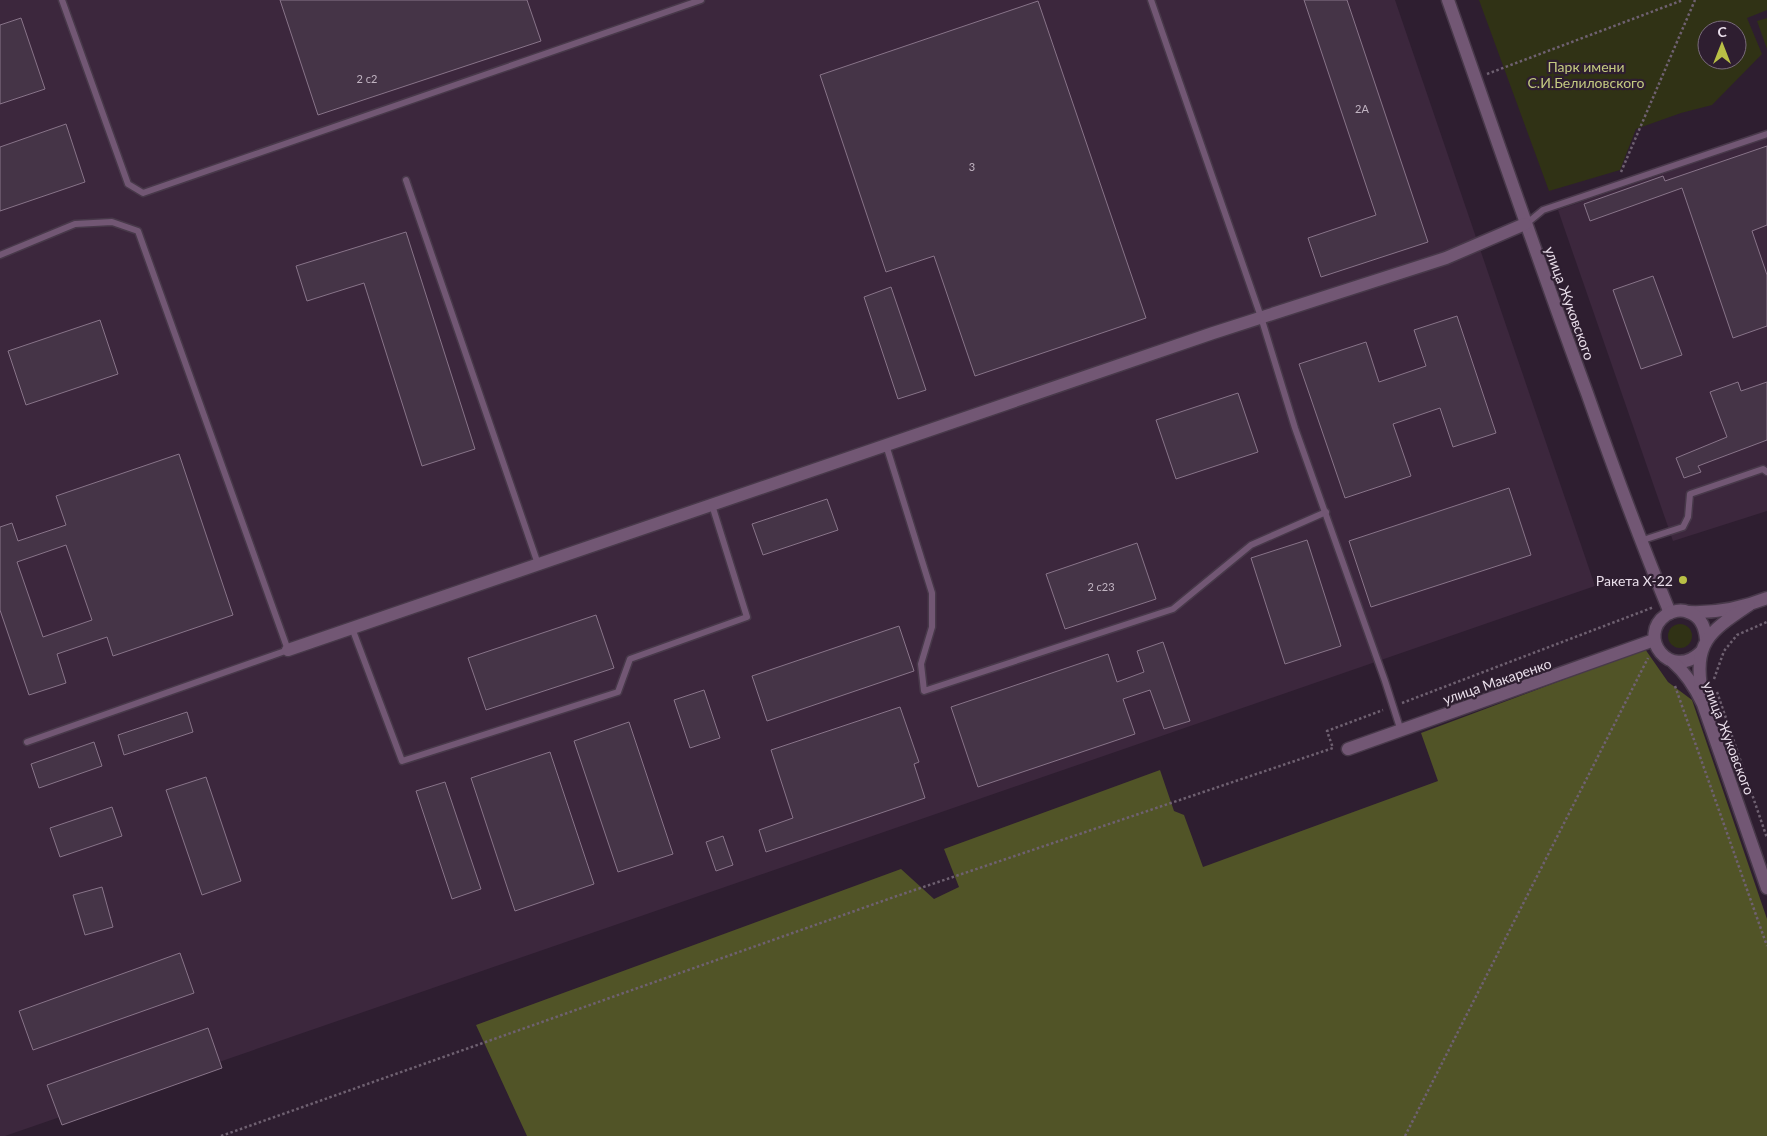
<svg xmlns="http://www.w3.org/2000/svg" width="1767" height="1136" font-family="Lato,sans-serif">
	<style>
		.built { fill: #3c273d }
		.green { fill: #303215; fill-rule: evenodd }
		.forest { fill: #515427 }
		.building { fill: #453447; stroke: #887489; fill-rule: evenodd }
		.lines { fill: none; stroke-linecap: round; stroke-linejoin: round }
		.service-casing { stroke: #48394a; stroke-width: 9 }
		.minor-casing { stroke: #48394a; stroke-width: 15 }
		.tertiary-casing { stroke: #48394a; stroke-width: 15 }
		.path { stroke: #6f6171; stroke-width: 2.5; stroke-dasharray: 2.5 2.5; stroke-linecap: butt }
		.service { stroke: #725774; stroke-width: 6 }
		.minor { stroke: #725774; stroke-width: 12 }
		.tertiary { stroke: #725774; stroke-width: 12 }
		.poi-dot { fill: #b9c046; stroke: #2e1e30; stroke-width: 2 }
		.labels { text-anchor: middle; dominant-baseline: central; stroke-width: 4.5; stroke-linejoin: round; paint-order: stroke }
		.number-label { font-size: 11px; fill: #c1b4c2 }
		.park-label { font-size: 14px; fill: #c4ca81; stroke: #2e1e30 }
		.street-label { font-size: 14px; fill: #eadfeb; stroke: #2e1e30 }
		.poi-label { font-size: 14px; fill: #eadfeb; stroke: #2e1e30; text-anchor: end }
	</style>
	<rect width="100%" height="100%" fill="#2e1e30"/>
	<g class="built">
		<polygon points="0,0 1395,0 1595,586 5,1136 0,1136"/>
		<polygon points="1767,138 1767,511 1673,541 1558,210"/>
	</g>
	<g class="green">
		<path d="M1479 0H1767V10L1747 18 1762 54 1712 105 1681 113 1636 129 1620 170 1549 191ZM1707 30H1737V60H1707Z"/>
		<polygon points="1767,18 1767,49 1757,21"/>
		<circle cx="1680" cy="636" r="12"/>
	</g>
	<polygon class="forest" points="1645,649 1668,682 1692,700 1767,919 1767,1136 527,1136 476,1025 901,869 934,899 959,887 944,849 1160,770 1174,811 1184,815 1203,867 1438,781 1421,733"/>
	<g class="building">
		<polygon points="280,0 527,0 541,41 318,115"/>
		<polygon points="1304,0 1347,0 1428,242 1321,277 1308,238 1376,215"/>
		<polygon points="1038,1 1146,318 975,376 934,256 886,272 820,75"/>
		<polygon points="21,18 45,89 0,104 0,25"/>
		<polygon points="66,124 85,182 0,211 0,147"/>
		<polygon points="1767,146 1767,225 1752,231 1767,275 1767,326 1733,338 1682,188 1590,221 1584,204 1663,176 1665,181"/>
		<polygon points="406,232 475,449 422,466 364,283 307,301 296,266"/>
		<polygon points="1653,276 1682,355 1641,369 1613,290"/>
		<polygon points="891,287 926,390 898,399 864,297"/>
		<polygon points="1457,316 1496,433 1453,447 1440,408 1393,424 1411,476 1345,498 1299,364 1366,342 1379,382 1426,366 1414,330"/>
		<polygon points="100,320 118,374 26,405 8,351"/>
		<polygon points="1738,382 1741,391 1767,382 1767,440 1698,466 1701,472 1684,478 1676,458 1727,437 1710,392"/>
		<polygon points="1238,393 1258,452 1176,479 1156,420"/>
		<path d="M179 454 233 615 113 656 107 637 57 654 66 683 29 695 0 610V527L12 523 18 541 66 525 56 496ZM66 545 92 620 43 637 17 562Z"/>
		<polygon points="1509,488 1531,555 1371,607 1349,541"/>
		<polygon points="827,499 838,530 763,555 752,524"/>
		<polygon points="1307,540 1341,646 1285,664 1251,558"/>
		<polygon points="1137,543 1156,599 1065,629 1046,574"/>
		<polygon points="596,615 614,668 486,710 468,658"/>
		<polygon points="899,626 914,671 767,721 752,676"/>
		<polygon points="1163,642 1190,721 1164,729 1150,690 1123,699 1135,734 978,787 951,707 1108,654 1117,682 1144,672 1137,651"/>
		<polygon points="704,690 720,738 690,748 674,700"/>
		<polygon points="900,707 919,762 914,764 925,798 766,852 759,830 793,818 771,750"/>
		<polygon points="187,712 193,732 124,755 118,735"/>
		<polygon points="629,722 673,854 618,872 574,741"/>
		<polygon points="94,742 102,766 39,788 31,764"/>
		<polygon points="550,752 594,884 515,911 471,778"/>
		<polygon points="206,777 241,881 202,895 166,790"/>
		<polygon points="445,782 481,889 452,899 416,791"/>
		<polygon points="112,807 122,836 60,857 50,828"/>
		<polygon points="723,836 733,865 716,871 706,842"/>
		<polygon points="102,887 113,927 85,935 73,895"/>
		<polygon points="180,953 194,993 33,1050 19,1011"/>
		<polygon points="208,1028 222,1068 62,1125 47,1085"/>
	</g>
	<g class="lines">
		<g class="service-casing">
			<g id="service">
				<polyline points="62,0 128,184 143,193 701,0"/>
				<polyline points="1151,0 1261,317 1295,428 1385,681 1401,731"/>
				<polyline points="406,180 538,564"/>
				<polyline points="1526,224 1543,210 1767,134"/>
				<polyline points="0,255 75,224 112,222 138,231 288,650 27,742"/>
				<polyline points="886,445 932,593 932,627 921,664 924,691 1173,609 1251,545 1326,512"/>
				<polyline points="1640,541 1683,527 1688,517 1690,494 1763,469 1767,472"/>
				<polyline points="352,628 402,761 618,692 630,659 747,617 712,505"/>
			</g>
		</g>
		<g class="minor-casing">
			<g id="minor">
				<path d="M1448 0C1494 131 1539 263 1587 393 1613 467 1640 540 1670 613"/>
				<polyline points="288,650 1213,333 1446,258 1525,224"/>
				<polyline points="1348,749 1654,640"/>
			</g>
		</g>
		<g class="tertiary-casing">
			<g id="tertiary">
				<path d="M1689 612C1716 613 1742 608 1767 598"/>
				<path d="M1701 652C1670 682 1636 636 1666 615 1672 611 1681 609 1688 612 1701 616 1705 627 1706 639"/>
				<path d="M1673 662C1687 674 1695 687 1703 704L1767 888"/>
				<path d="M1702 694C1693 642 1709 632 1749 605"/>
			</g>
		</g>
		<g class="path">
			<polyline points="1487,74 1683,0"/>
			<polyline points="1621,172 1695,0"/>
			<polyline points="1714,679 1724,651 1737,635 1767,622"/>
			<polyline points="1675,686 1767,946"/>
			<polyline points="1717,692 1767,838"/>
			<polyline points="1402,703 1654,607"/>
			<polyline points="221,1136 894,897 1333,748 1327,731 1383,710"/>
			<polyline points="1405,1136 1648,658"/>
		</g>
		<use href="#service" class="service"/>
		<use href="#minor" class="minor"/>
		<use href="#tertiary" class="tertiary"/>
	</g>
	<circle class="poi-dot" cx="1683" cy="580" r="5"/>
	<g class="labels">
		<g class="number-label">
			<text x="367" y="78">2 с2</text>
			<text x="1362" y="108">2А</text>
			<text x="972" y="166">3</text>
			<text x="1101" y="586">2 с23</text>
		</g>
		<g class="park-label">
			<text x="1586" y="66">Парк имени<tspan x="1586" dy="16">С.И.Белиловского</tspan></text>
		</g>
		<g class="street-label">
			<text transform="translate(1570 303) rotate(70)">улица Жуковского</text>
			<text transform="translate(1497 681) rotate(-19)">улица Макаренко</text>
			<text transform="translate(1729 738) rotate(69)">улица Жуковского</text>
		</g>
		<g class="poi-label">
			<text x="1673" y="580">Ракета Х-22</text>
		</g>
	</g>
	<g transform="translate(1722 45)"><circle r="24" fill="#2e1e30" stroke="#796b7b"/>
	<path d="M0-4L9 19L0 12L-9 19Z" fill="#b9c046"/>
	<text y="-8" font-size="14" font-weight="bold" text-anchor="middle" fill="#eadfeb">С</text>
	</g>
</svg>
